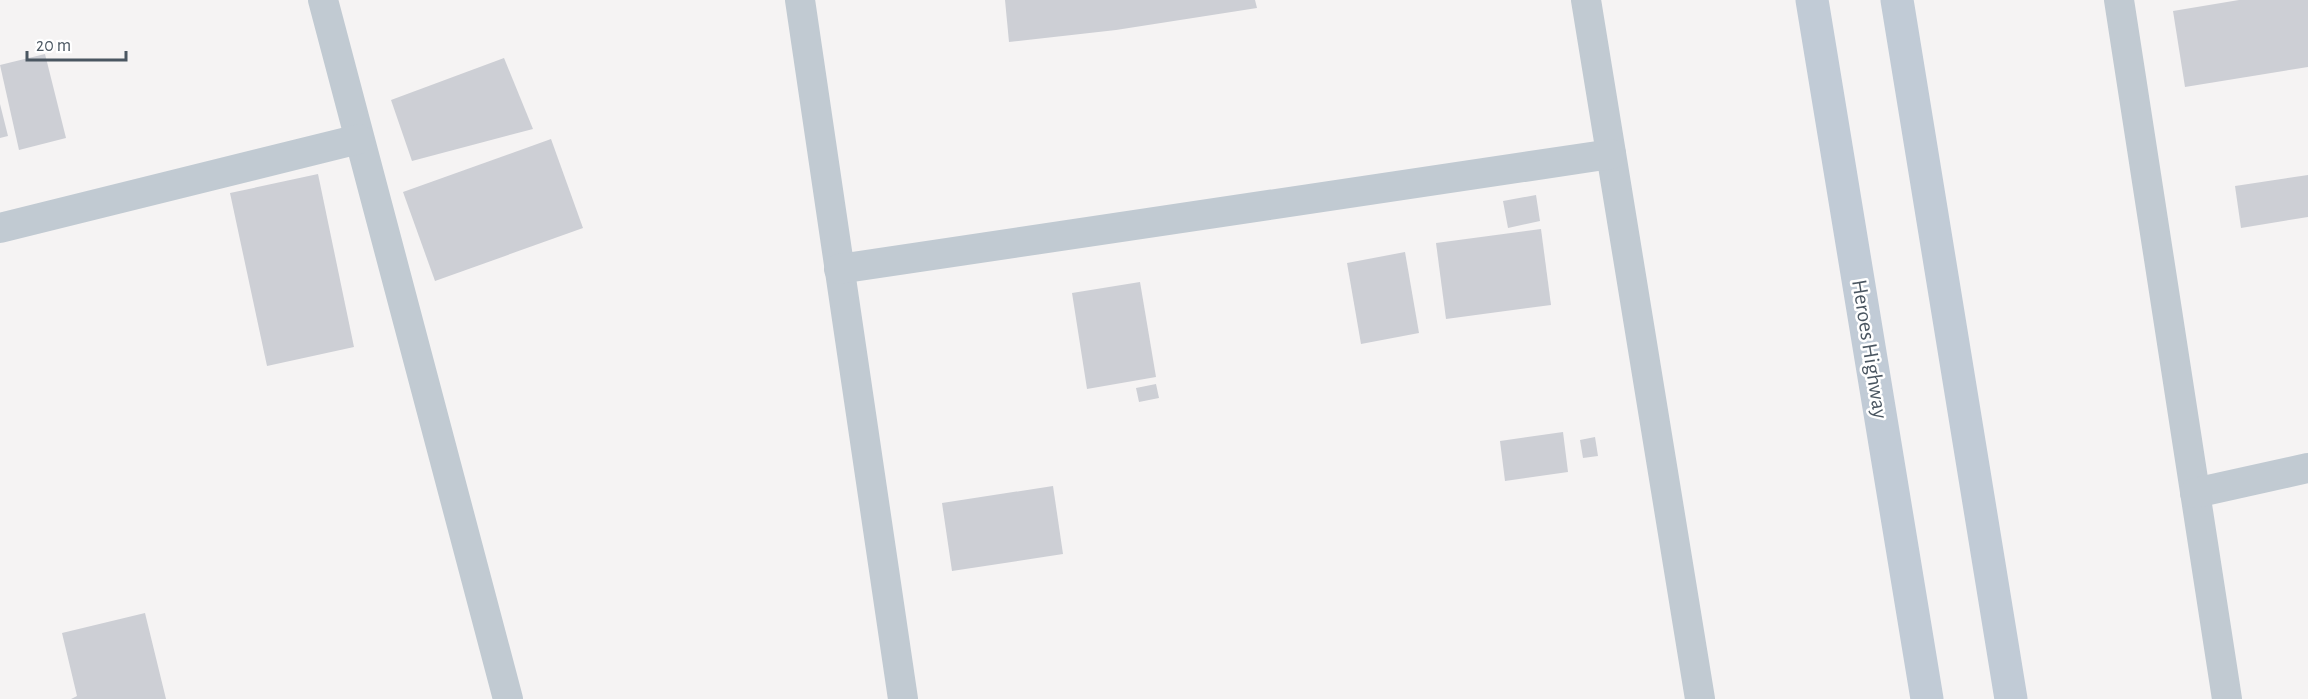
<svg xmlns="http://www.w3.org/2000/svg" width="2308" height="699" font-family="'Alegreya Sans',sans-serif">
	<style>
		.building { fill: #cdcfd5 }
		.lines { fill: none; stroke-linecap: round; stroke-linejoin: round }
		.minor { stroke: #c1cad2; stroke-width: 30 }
		.secondary { stroke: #c1cbd6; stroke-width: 33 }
		.labels { text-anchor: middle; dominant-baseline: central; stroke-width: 5; stroke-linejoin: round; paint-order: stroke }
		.street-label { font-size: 22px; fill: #4a5661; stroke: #fff }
	</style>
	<rect width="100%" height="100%" fill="#f5f3f3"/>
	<g class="building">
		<polygon points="1005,0 1255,0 1257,8 1116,30 1009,42"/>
		<polygon points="2239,0 2308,0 2308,67 2185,87 2173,11"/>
		<polygon points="45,54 66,138 19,150 0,65"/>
		<polygon points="504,58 533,129 412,161 391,100"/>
		<polygon points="0,104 8,136 0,138"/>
		<polygon points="551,139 583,228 435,281 403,192"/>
		<polygon points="318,174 354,347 267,366 230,193"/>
		<polygon points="2308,175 2308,217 2241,228 2235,186"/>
		<polygon points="1536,195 1540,221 1508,228 1503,201"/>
		<polygon points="1541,229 1551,305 1446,319 1436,243"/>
		<polygon points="1405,252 1419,333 1361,344 1347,263"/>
		<polygon points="1140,282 1156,377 1087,389 1072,293"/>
		<polygon points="1156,384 1159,398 1139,402 1136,388"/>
		<polygon points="1563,432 1568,472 1505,481 1500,441"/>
		<polygon points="1595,437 1598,456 1583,458 1580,440"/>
		<polygon points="1053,486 1063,554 952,571 942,503"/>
		<polygon points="145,613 166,699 71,699 77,696 62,633"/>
	</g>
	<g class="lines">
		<g class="minor">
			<polyline points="323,0 508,699"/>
			<polyline points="800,0 903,699"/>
			<polyline points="1586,0 1700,699"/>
			<polyline points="2119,0 2227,699"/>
			<polyline points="0,228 359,139"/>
			<polyline points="839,269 1611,154"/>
			<polyline points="2195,493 2308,468"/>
		</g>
		<g class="secondary">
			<polyline points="1812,0 1927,699"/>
			<polyline points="1897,0 2011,699"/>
		</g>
	</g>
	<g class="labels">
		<g class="street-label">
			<text transform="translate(1870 349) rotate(81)">Heroes Highway</text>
		</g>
	</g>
	<path d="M27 51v9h99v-9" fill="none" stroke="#4a5661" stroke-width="3"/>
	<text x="36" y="51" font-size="18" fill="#4a5661" stroke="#ffffff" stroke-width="4.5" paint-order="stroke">20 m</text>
</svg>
